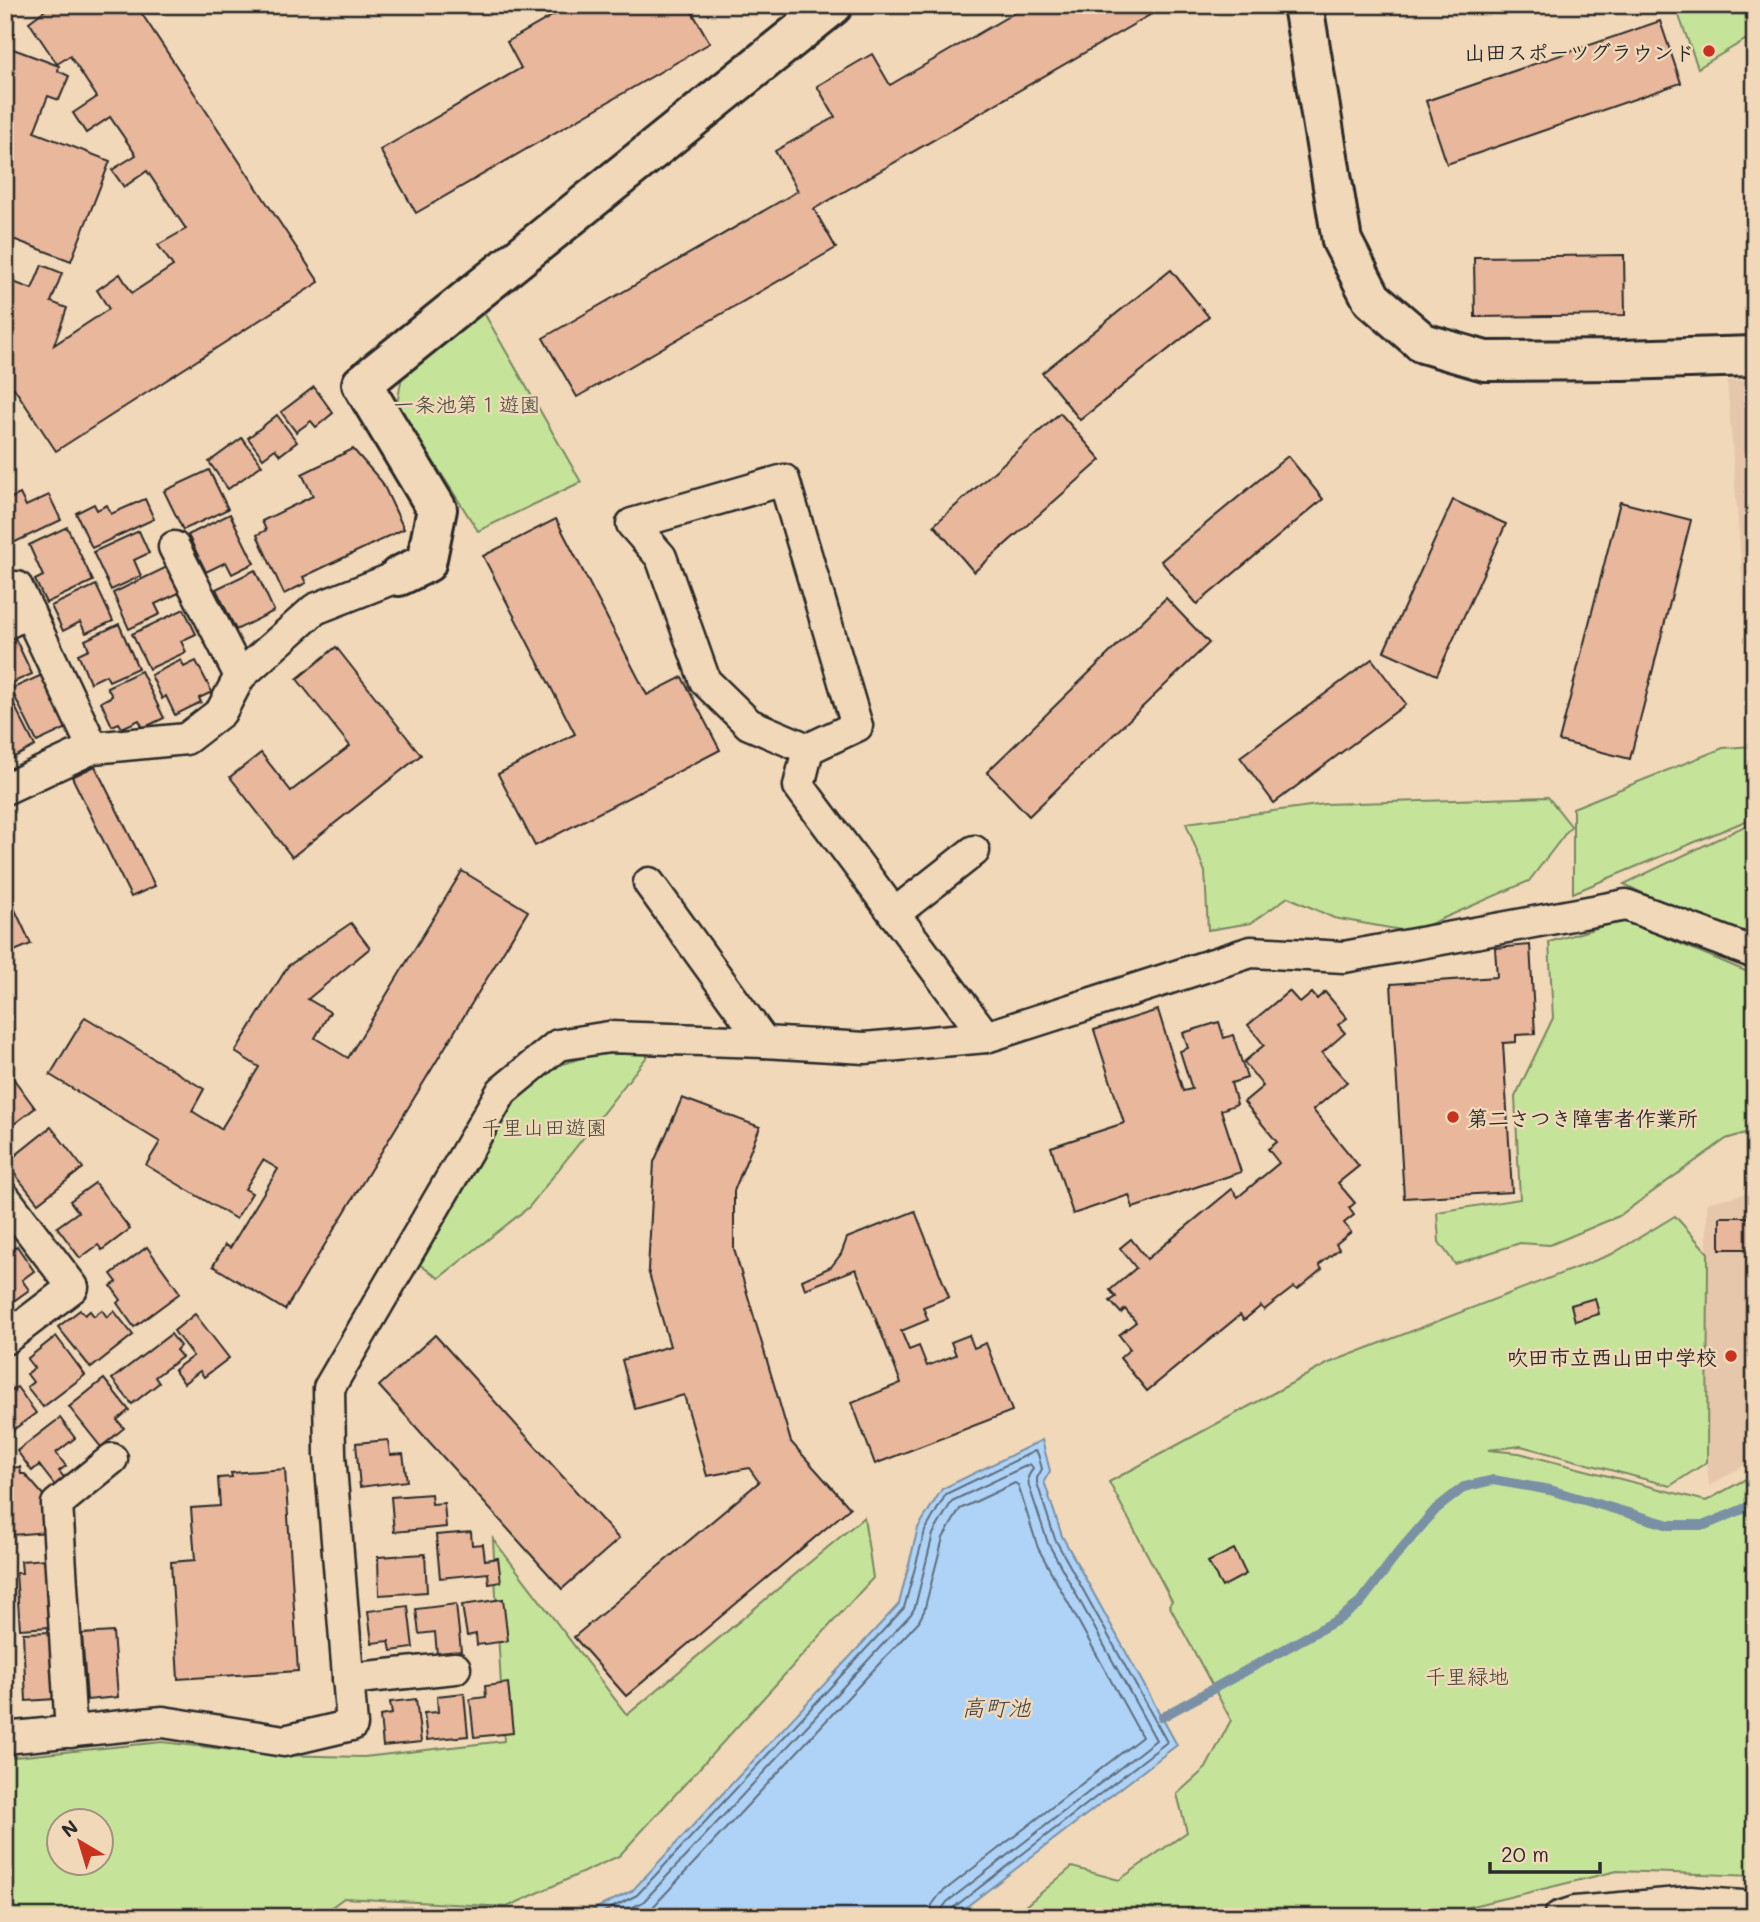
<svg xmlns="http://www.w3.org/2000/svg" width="1760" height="1922" font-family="Mali,'Klee One',sans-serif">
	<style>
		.built { fill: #e6c7ab }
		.green { fill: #c6e39a; stroke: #788762; stroke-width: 2; fill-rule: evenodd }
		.water { fill: #aed3f7; stroke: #7a90a5; stroke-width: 2 }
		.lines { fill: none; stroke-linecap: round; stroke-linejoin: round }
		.shore { stroke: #5f6e7d; stroke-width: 2 }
		.stream { stroke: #7a90a5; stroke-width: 10 }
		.building { fill: #e8b79c; stroke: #2b2b2b; stroke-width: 2 }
		.street-casing { stroke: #2b2b2b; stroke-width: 35 }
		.secondary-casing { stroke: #2b2b2b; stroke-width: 44 }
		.street { stroke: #f0d8b8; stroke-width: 30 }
		.secondary { stroke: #f0d8b8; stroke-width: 38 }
		.poi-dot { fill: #c8321e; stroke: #f0d8b8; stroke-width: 2.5 }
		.labels { text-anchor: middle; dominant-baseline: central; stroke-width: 5; stroke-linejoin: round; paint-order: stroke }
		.poi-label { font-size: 21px; font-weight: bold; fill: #2b2b2b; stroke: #f0d8b8; text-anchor: end }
		.park-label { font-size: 21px; fill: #42473c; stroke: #f0d8b8 }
		.water-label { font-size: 23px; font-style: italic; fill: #3f444a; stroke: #f0d8b8 }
	</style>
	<rect width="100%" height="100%" fill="#f0d8b8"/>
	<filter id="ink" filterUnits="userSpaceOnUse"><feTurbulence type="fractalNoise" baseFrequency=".0143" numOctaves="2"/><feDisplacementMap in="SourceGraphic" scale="14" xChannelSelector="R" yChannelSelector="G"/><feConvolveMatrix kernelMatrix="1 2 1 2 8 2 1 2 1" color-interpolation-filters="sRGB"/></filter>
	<g filter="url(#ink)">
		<g class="built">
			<polygon points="1755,380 1755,744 1727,381"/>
			<polygon points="1755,1191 1755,1459 1709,1486 1707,1462 1707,1203"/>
		</g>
		<g class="green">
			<polygon points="1675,5 1755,5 1755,34 1698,68"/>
			<polygon points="484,313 581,482 478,531 397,405 402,375"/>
			<polygon points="1755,746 1755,817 1573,893 1573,808 1723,748"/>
			<polygon points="1548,797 1571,826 1529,881 1412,932 1334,918 1288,897 1251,923 1208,930 1205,872 1186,823 1325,804"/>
			<polygon points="1755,821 1755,937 1656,900 1624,884"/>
			<polygon points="1624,920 1755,975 1755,1130 1726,1139 1619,1216 1550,1245 1520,1243 1455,1264 1439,1242 1437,1212 1520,1199 1515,1097 1553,1018 1549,942"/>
			<polygon points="595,1054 649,1054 529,1207 439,1278 420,1265 515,1102 552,1067"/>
			<polygon points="1675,1216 1708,1253 1707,1462 1670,1486 1521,1446 1488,1450 1519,1453 1706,1501 1755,1474 1755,1876 1617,1871 1427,1917 1012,1917 1072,1867 1119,1880 1187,1832 1177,1794 1206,1768 1231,1720 1169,1605 1172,1601 1109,1482 1329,1363 1612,1254"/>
			<path d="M864 1517 873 1578 619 1856 507 1907 344 1898 318 1917H5V1758L162 1742 275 1755 364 1757 504 1741 493 1539 627 1715ZM60 1820H102V1862H60Z"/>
		</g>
		<g class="water">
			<polygon points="1751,1276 1755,1276 1755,1412 1750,1412"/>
			<polygon points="1042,1440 1050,1471 1044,1481 1062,1536 1177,1745 953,1917 578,1917 632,1891 899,1604 918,1528 942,1489"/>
		</g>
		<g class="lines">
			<g class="shore">
				<polyline points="594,1917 637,1895 904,1608 925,1531 946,1494 1035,1451 1038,1454 1042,1469 1037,1478 1037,1483 1055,1539 1167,1742 953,1908 950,1917"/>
				<polyline points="614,1917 643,1902 911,1614 915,1607 933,1534 952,1501 1030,1464 1033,1468 1028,1477 1029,1486 1048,1543 1156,1740 947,1902 942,1909 941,1917"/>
				<polyline points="639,1917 652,1908 919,1621 924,1611 943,1538 960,1509 1015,1483 1018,1485 1038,1548 1142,1737 940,1894 932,1905 930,1917"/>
			</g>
			<polyline class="stream" points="1162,1717 1339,1619 1360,1603 1398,1553 1436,1509 1464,1487 1493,1480 1550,1490 1669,1525 1705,1525 1755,1504"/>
		</g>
		<g class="building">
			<polygon points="52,5 136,5 319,282 56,451 14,388 5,385 5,279 32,289 42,265 62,273 51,302 67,308 54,345 109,309 97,290 120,274 132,293 173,266 158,245 186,229 147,171 124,187 112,170 136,155 110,117 86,133 73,113 97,97 70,56 57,64 29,22"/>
			<polygon points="571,5 688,5 710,43 416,213 380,150 521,68 507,42"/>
			<polygon points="1028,5 1167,5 814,209 836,248 577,397 543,338 798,191 775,151 835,117 817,86 872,54 890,85"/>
			<polygon points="1660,21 1681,83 1447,164 1426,101"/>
			<polygon points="5,46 59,66 58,71 69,76 59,100 48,96 34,132 110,161 71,261 5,236"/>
			<polygon points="1624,255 1625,315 1475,317 1474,257"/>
			<polygon points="1171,270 1209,317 1080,420 1042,373"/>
			<polygon points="314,387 333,413 316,427 311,421 296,432 281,412"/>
			<polygon points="1060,413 1101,460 974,572 934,525"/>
			<polygon points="277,415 297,442 280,455 275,449 263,458 248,438"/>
			<polygon points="242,438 262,465 228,489 209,462"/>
			<polygon points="353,449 382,482 404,529 303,577 306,583 284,594 257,535 266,530 262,521 313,496 302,474"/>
			<polygon points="1288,456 1323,499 1197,604 1161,561"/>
			<polygon points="209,470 228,509 183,530 164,491"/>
			<polygon points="20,494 26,506 49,495 61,520 5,547 5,501"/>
			<polygon points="145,499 154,519 92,548 76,513 94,504 97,510 107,505 111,514"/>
			<polygon points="1453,500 1506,524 1437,675 1384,651"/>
			<polygon points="1620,502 1691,520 1630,759 1559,741"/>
			<polygon points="230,514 254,563 232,574 226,562 206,572 188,535"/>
			<polygon points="556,519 647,695 682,677 720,750 535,846 498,774 575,734 483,556"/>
			<polygon points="67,527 93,581 46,603 35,580 43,576 29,545"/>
			<polygon points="139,531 149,553 134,560 141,576 111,590 93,552"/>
			<polygon points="169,566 181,592 155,604 160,614 129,629 113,593"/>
			<polygon points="255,570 274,611 236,630 216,589"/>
			<polygon points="96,585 113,621 86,633 80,622 63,631 51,606"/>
			<polygon points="1166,598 1209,643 1029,816 987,772"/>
			<polygon points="184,609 196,634 181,641 186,652 149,669 132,634"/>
			<polygon points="119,624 138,668 109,681 106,675 90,683 78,654 89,649 85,640"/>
			<polygon points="15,638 32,674 5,686 5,642"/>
			<polygon points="336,647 421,755 292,857 230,777 261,753 291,791 350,746 297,679"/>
			<polygon points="1372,659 1406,704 1274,803 1240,757"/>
			<polygon points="181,660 184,667 196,661 212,692 199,698 201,702 175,715 166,696 162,699 151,675"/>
			<polygon points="141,671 164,718 143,728 139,720 122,728 119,723 112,726 101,702 112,696 107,687"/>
			<polygon points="44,674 69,727 37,742 11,689"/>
			<polygon points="7,691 35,746 13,758 5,743 5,692"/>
			<polygon points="95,766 155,886 131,897 72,777"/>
			<polygon points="462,871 528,911 285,1310 213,1266 225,1245 230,1248 278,1169 263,1160 245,1189 252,1193 236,1219 146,1165 160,1142 50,1075 85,1017 204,1089 192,1111 221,1129 259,1067 235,1052 288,966 351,923 370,948 308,999 330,1012 315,1038 348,1058"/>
			<polygon points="11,901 31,944 5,955 5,904"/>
			<polygon points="1530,945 1535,1034 1516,1035 1516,1042 1503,1043 1512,1192 1404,1198 1391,984 1497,977 1495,948"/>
			<polygon points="1289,991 1300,1003 1312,993 1317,999 1325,992 1347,1018 1338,1025 1345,1033 1322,1053 1347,1082 1313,1110 1359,1166 1338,1183 1355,1203 1349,1208 1354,1215 1344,1223 1351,1232 1336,1244 1339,1249 1319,1265 1322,1269 1297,1290 1294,1287 1264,1310 1261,1306 1244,1320 1240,1315 1147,1391 1120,1358 1130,1349 1119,1335 1136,1322 1125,1309 1121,1313 1110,1301 1116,1297 1110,1290 1136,1268 1120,1248 1131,1239 1147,1259 1232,1189 1238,1197 1279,1163 1268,1149 1277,1142 1244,1102 1263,1086 1244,1062 1264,1045 1248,1025"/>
			<polygon points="1158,1010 1183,1091 1192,1089 1180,1051 1188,1048 1183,1033 1219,1022 1224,1038 1233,1035 1247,1078 1231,1083 1237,1104 1221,1110 1241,1172 1133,1208 1129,1195 1073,1214 1051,1147 1124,1123 1094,1030"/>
			<polygon points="10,1074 35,1108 5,1131 5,1078"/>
			<polygon points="682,1098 760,1127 734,1191 734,1249 791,1442 850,1508 626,1696 574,1637 759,1482 749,1468 707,1476 684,1395 635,1409 622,1360 670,1346 648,1270 654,1162"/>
			<polygon points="51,1127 83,1168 38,1203 6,1163"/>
			<polygon points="95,1183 130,1229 102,1250 98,1245 80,1258 57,1227 78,1212 70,1201"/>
			<polygon points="915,1211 949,1297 923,1307 928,1320 901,1331 909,1350 919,1346 927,1366 956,1355 951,1342 969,1335 974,1348 986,1343 1012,1411 875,1464 852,1403 901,1383 856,1269 805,1289 802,1280 831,1267 841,1254 847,1238"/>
			<polygon points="1720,1217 1755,1217 1754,1249 1720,1249"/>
			<polygon points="17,1246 34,1271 22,1280 29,1290 5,1307 5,1254"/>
			<polygon points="147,1247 180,1293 134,1327 117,1303 121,1300 111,1286 117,1282 111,1274"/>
			<polygon points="1595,1298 1599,1314 1575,1321 1571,1305"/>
			<polygon points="80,1310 85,1315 90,1311 94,1316 102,1310 107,1317 114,1311 133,1335 91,1368 58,1327"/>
			<polygon points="195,1314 229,1358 204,1377 200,1371 184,1383 174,1370 193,1356 174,1331"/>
			<polygon points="171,1334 180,1346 176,1350 182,1357 155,1377 159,1383 132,1404 112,1379"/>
			<polygon points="435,1335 619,1539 562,1589 379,1386"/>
			<polygon points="56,1336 85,1375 43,1407 27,1387 33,1382 27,1374 34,1368 27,1359"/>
			<polygon points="104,1379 129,1410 117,1420 124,1428 101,1447 69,1407"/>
			<polygon points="17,1387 36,1413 5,1436 5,1390 7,1393"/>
			<polygon points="60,1418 75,1438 56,1453 66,1466 59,1471 66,1480 56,1487 39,1465 32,1471 17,1451"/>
			<polygon points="388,1440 390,1455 403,1454 407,1481 360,1487 356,1443"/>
			<polygon points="20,1467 21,1474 25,1474 44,1496 47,1532 12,1535 7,1468"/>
			<polygon points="285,1469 298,1671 178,1679 171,1562 195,1560 191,1508 220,1506 218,1478 232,1477 231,1473"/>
			<polygon points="431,1494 432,1504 444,1503 446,1527 394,1532 391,1497"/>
			<polygon points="471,1532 472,1545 483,1544 485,1560 498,1558 501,1582 489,1584 488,1573 440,1578 436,1535"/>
			<polygon points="1234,1549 1246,1574 1222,1587 1208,1562"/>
			<polygon points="425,1554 427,1592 379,1595 378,1557"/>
			<polygon points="45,1559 50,1627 20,1629 16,1573 22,1573 21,1561"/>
			<polygon points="503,1599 508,1641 477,1645 476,1634 467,1636 462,1605"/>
			<polygon points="456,1604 461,1651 437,1654 435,1632 419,1634 416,1609"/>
			<polygon points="408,1606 413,1648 391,1651 389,1641 372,1643 368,1611"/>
			<polygon points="52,1632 55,1699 26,1701 23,1633"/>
			<polygon points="113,1632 118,1697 87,1700 82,1634"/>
			<polygon points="508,1683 513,1733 474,1737 470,1699 486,1697 485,1686"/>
			<polygon points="464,1693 468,1736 427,1740 424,1713 438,1712 437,1696"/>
			<polygon points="416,1699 421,1742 383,1746 380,1716 392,1714 390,1702"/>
		</g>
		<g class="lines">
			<g class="street-casing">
				<g id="street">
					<polyline points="174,547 240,676"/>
					<polyline points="17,587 93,748"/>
					<polyline points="5,624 29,612"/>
					<polyline points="808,749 857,726 784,480 632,524 661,557 705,681 749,724 808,749 799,786 986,1037"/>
					<polyline points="5,789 93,748 186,739 221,712 240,676 315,609 399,576"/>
					<polyline points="649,883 764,1042"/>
					<polyline points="894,914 974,851"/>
					<polyline points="5,1198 73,1287 5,1339"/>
					<polyline points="348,1679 455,1668"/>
					<polyline points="71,1732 57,1504 112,1459"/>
					<polyline points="5,1738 163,1722 284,1741 352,1725 330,1455 329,1388 502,1091 558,1045 609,1037 764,1042 865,1048 986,1037 1251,952 1344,957 1626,905 1755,953"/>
					<polyline points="1559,1917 1575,1912 1690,1902 1755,1907"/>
				</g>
			</g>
			<g class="secondary-casing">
				<g id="secondary">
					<polyline points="1303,5 1342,241 1372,299 1423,343 1485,361 1622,360 1755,356"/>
					<polyline points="399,576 426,563 437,509 362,384 833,5"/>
				</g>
			</g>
			<use href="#street" class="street"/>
			<use href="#secondary" class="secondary"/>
		</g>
	</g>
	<g class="poi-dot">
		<circle cx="1709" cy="51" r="7"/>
		<circle cx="1453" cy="1117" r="7"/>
		<circle cx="1731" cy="1356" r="7"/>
	</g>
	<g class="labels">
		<g class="poi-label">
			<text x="1695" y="51">山田スポーツグラウンド</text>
			<text x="1467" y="1117" text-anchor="start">第二さつき障害者作業所</text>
			<text x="1717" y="1356">吹田市立西山田中学校</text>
		</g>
		<g class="park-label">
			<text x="467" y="403">一条池第１遊園</text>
			<text x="544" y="1126">千里山田遊園</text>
			<text x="1467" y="1675">千里緑地</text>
		</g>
		<g class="water-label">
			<text x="996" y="1707">高町池</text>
		</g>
	</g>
	<rect width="1760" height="1922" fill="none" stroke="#f0d8b8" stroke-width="28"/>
	<rect x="14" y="14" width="1732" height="1894" fill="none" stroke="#2b2b2b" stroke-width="2.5" filter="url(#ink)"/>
	<g transform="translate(80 1842) rotate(322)"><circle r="33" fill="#f0d8b8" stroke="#a19380" stroke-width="2"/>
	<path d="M0-5L12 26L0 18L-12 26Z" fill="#c8321e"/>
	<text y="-10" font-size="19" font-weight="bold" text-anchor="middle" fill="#2b2b2b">N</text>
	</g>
	<path d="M1490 1862v10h110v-10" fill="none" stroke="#2b2b2b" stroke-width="3.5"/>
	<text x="1501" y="1862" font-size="21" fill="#2b2b2b" stroke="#f0d8b8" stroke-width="5" paint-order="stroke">20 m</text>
</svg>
